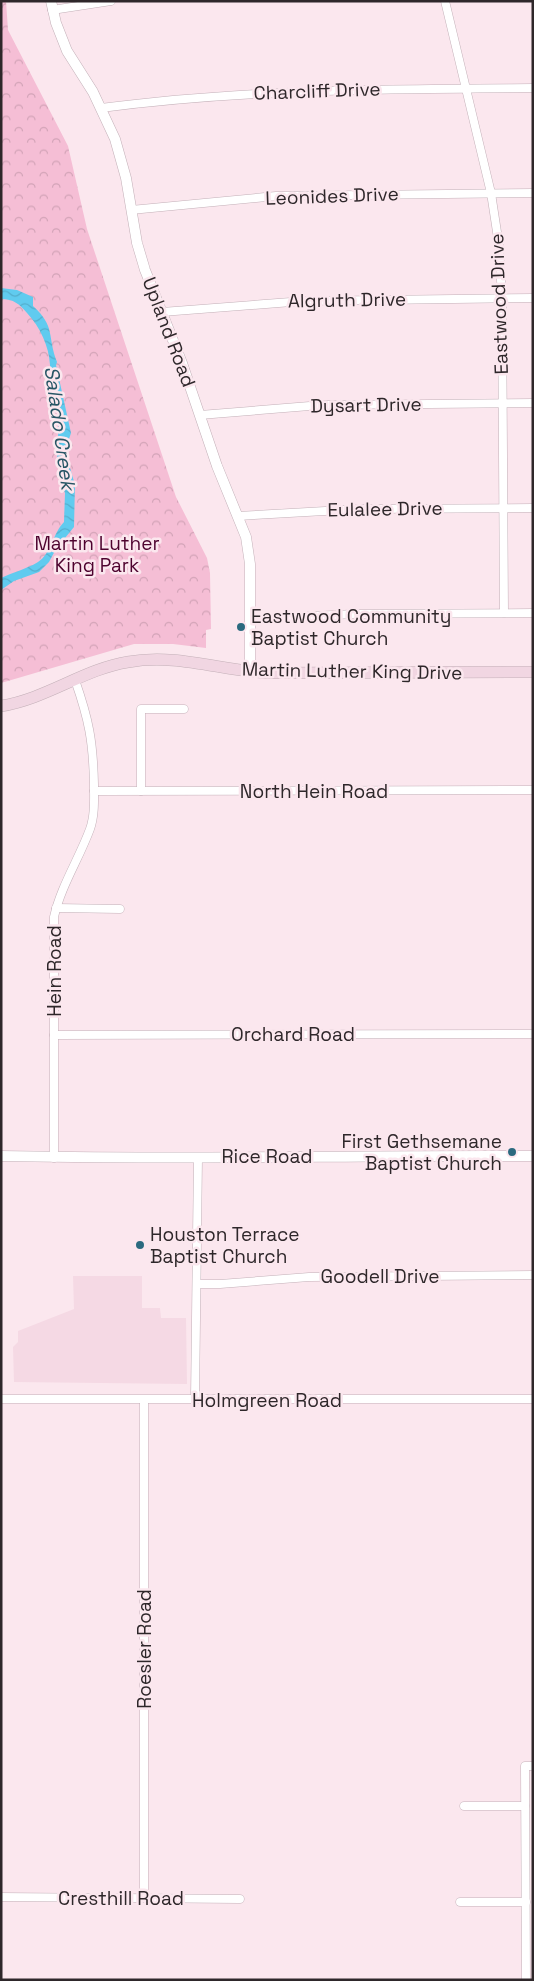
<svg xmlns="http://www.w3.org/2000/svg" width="534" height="1981" font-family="'Space Grotesk',sans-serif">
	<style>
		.built { fill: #f5d9e4 }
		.park { fill: url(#park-crowns) }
		.water { fill: url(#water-waves) }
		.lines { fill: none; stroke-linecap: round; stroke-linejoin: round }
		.minor-casing { stroke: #c3b0b8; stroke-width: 9 }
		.tertiary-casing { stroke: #c3b0b8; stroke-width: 11 }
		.secondary-casing { stroke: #c3b0b8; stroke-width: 12 }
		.minor { stroke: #fff; stroke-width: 8 }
		.tertiary { stroke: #fff; stroke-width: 10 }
		.secondary { stroke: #f1d6e2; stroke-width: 11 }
		.poi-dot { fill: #2b6a7f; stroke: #fbe7ee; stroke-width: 2 }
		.labels { text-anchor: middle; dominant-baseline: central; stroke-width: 5; stroke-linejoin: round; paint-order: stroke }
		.street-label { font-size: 19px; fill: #2e272a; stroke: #fbe7ee }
		.park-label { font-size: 19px; fill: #4e032f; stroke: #fbe7ee }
		.poi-label { font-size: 19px; fill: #2e272a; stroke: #fbe7ee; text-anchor: start }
		.water-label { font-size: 20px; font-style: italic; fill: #275565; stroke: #fbe7ee }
	</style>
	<defs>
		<pattern id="park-crowns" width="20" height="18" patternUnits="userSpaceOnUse" patternTransform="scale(1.25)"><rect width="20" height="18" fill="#f5bed5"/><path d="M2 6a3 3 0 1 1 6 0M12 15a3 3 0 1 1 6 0" fill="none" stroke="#d2a3b7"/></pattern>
		<pattern id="water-waves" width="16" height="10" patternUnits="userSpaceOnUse" patternTransform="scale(1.25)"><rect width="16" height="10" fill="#60cbef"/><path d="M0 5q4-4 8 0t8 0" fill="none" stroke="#54aecd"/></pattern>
	</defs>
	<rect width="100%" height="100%" fill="#fbe7ee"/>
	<polygon class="built" points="73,1276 142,1276 142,1308 160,1308 161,1318 186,1318 187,1384 14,1382 13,1347 18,1342 18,1331 74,1309"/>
	<polygon class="park" points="1,1 6,1 8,30 68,146 87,229 176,497 207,558 210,573 211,629 206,630 206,648 173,644 134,644 1,683"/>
	<path class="water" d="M1 288 17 290 33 297V306C56 327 47 336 57 362L56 365 71 433 68 442V461L75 485 74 527 56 549 49 562 39 572 14 581 1 590V578C13 572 27 569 38 562 51 554 53 533 64 522L65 493 60 482 61 467 57 462 59 413C45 399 51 383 50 365 49 346 40 327 27 313 19 304 14 299 1 299Z"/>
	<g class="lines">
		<g class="minor-casing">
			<g id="minor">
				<polyline points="445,1 491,193 499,245 502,298 504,613"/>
				<polyline points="52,10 111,1"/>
				<path d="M101 108C245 89 388 89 533 88"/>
				<polyline points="131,210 276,196 533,193"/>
				<polyline points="162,312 304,301 533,298"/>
				<polyline points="200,415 322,405 533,403"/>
				<polyline points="238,516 360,509 533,508"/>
				<polyline points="250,619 355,614 533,613"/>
				<polyline points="94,791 533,790"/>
				<polyline points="141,791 141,709 184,709"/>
				<polyline points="56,908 120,909"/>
				<polyline points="54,1035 533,1034"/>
				<path d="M54 1158V917C61 886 79 859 90 829 95 815 94 799 94 784 93 741 89 720 75 680"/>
				<polyline points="197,1284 220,1284 309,1277 533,1275"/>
				<polyline points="1,1399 533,1399"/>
				<polyline points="195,1400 198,1157"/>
				<polyline points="464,1806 525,1806"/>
				<polyline points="1,1897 240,1899"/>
				<polyline points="144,1898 144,1400"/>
				<polyline points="460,1902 526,1902"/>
				<polyline points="526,1980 525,1766 533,1766"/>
			</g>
		</g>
		<g class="tertiary-casing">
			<g id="tertiary">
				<polyline points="51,1 56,23 67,51 93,92 115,139 126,178 137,243 145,270 182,363 217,466 246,537 250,564 250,672"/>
				<path d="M1 1156C178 1160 356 1155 533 1156"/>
			</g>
		</g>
		<g class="secondary-casing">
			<path id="secondary" d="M1 706C46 699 84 669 128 662 177 653 222 671 269 673L533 672"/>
		</g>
		<use href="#minor" class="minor"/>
		<use href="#tertiary" class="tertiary"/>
		<use href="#secondary" class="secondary"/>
	</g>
	<g class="poi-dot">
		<circle cx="241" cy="627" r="5"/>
		<circle cx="512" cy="1152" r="5"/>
		<circle cx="140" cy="1245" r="5"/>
	</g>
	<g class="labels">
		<g class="street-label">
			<text transform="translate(317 91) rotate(-2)">Charcliff Drive</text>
			<text transform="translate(332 196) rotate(-2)">Leonides Drive</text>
			<text transform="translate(347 300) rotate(-1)">Algruth Drive</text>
			<text transform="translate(499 304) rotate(-92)">Eastwood Drive</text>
			<text transform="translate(169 332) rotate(69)">Upland Road</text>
			<text transform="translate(366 405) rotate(-1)">Dysart Drive</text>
			<text transform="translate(385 509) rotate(-1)">Eulalee Drive</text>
			<text transform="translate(352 671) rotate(1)">Martin Luther King Drive</text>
			<text x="314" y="791">North Hein Road</text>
			<text transform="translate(54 971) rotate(-90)">Hein Road</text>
			<text x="293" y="1034">Orchard Road</text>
			<text x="267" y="1156">Rice Road</text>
			<text x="380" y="1276">Goodell Drive</text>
			<text x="267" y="1400">Holmgreen Road</text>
			<text transform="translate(144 1649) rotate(-90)">Roesler Road</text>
			<text x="121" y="1898">Cresthill Road</text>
		</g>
		<g class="park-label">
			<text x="97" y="543">Martin Luther<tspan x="97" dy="22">King Park</tspan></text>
		</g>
		<g class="poi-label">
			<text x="251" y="616">Eastwood Community<tspan x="251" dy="22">Baptist Church</tspan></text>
			<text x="502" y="1141" text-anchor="end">First Gethsemane<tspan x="502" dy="22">Baptist Church</tspan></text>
			<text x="150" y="1234">Houston Terrace<tspan x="150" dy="22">Baptist Church</tspan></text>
		</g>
		<g class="water-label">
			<text transform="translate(60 428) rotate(82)">Salado Creek</text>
		</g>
	</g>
	<rect width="534" height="1981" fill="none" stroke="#2e272a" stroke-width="5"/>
</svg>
